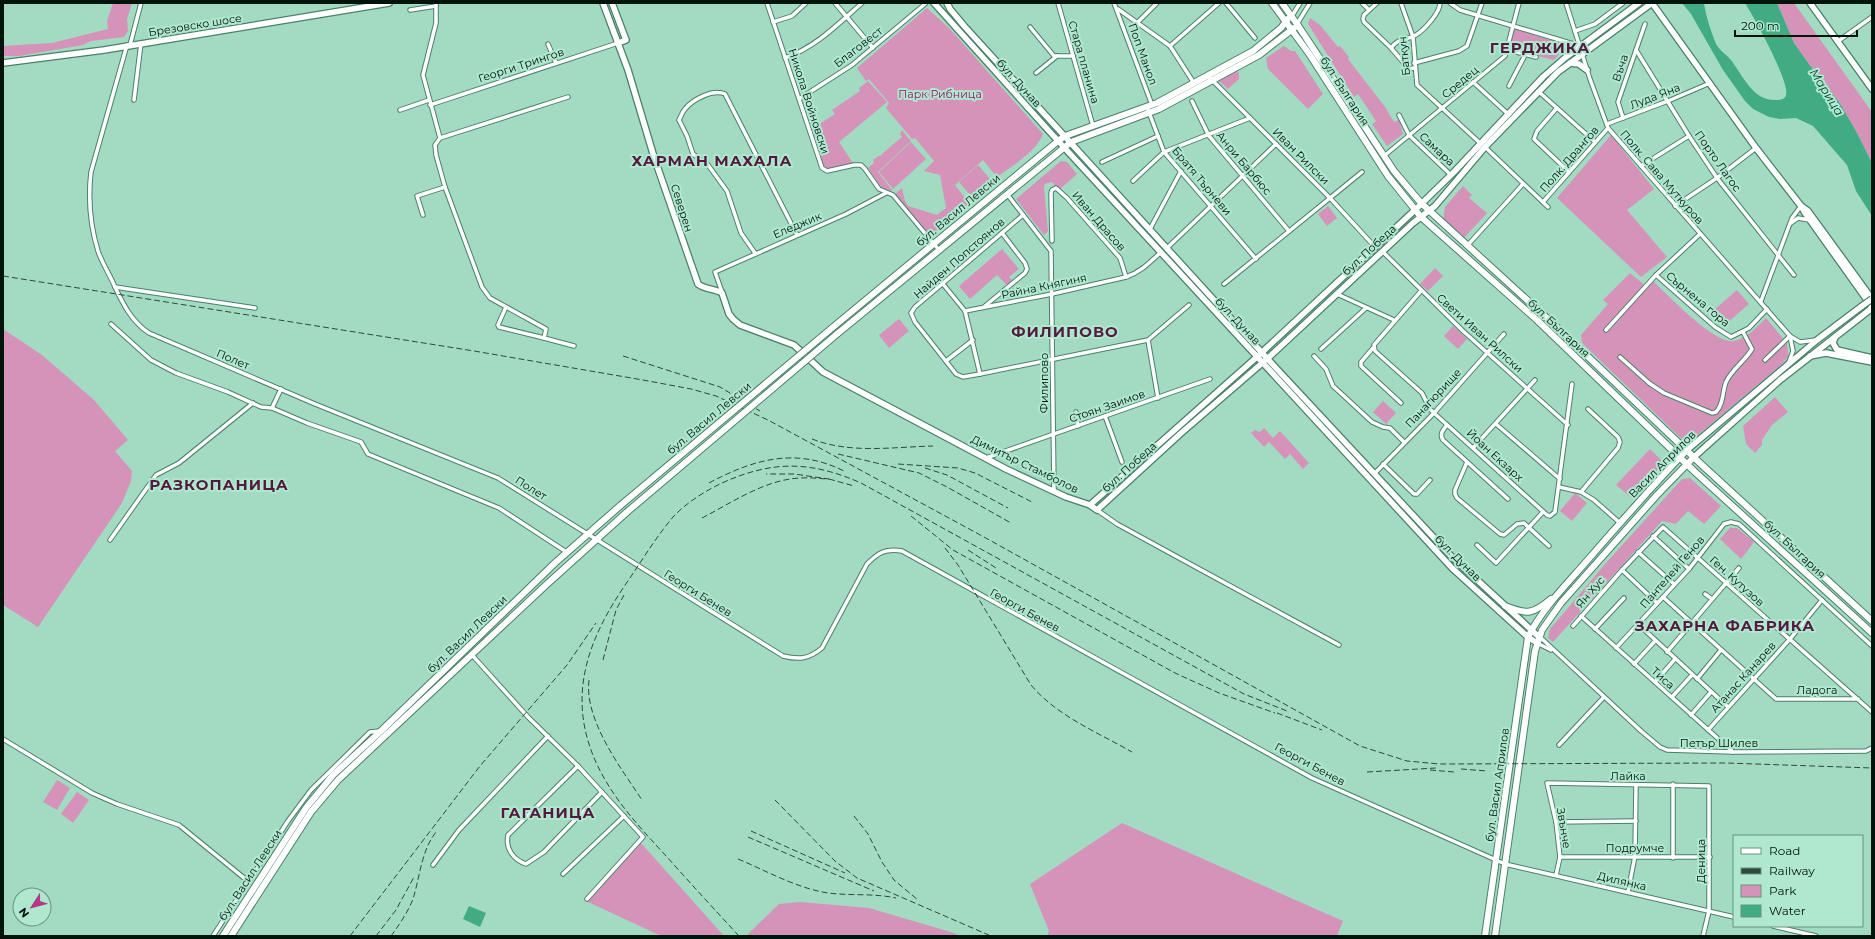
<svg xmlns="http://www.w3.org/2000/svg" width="1875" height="939" font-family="Montserrat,sans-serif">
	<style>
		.green { fill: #d693b9 }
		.water { fill: #41ac83 }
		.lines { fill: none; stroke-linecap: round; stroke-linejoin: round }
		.street-casing { stroke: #4a8069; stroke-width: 5.5 }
		.secondary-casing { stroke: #4a8069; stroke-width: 8 }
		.primary-casing { stroke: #4a8069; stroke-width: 8 }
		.street { stroke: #fff; stroke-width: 3.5 }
		.secondary { stroke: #fff; stroke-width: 5.5 }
		.primary { stroke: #fff; stroke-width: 6 }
		.rail { stroke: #2c493c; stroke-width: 1; stroke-dasharray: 6 3; stroke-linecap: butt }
		.secondary-bridge-casing { stroke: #4a8069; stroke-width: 8; stroke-linecap: butt }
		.primary-bridge-casing { stroke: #4a8069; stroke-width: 8; stroke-linecap: butt }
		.secondary-bridge { stroke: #fff; stroke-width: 5.5 }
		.primary-bridge { stroke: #fff; stroke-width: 6 }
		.labels { text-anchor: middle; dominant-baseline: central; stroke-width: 4; stroke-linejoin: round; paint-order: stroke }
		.street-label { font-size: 11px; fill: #01140c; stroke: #afe8ce }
		.park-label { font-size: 11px; fill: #93186c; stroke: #afe8ce }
		.water-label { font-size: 12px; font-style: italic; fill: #054430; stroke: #afe8ce }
		.district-label { font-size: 15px; font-weight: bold; letter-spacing: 1px; fill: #55193f; stroke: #afe8ce }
	</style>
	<rect width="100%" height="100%" fill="#a2dbc1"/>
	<g class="green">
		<polygon points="113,3 132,3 127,19 128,31 124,37 91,41 83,45 19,56 3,56 3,46 52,43 108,29 107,21"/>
		<polygon points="1777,3 1794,3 1872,112 1872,163 1856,131 1839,102 1816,74 1794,43"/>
		<path d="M927 8 950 29 1043 134C1036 152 1013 165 997 177L983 160 955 185 970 204 930 236 895 194 902 188 905 201 908 206 937 215 946 208 940 175 924 171 934 161 915 138 912 139 886 108 889 103 869 79 866 81 857 68Z"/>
		<polygon points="1310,18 1320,25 1338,47 1340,46 1349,57 1348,59 1385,107 1394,122 1399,120 1403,134 1387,146 1372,124 1376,121 1358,94 1354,97 1308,24"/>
		<polygon points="1514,29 1563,44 1564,49 1554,60 1509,49"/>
		<polygon points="1284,46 1291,51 1295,51 1323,94 1308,109 1268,69 1266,58"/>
		<polygon points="1236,71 1239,73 1239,79 1228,89 1219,81"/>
		<polygon points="868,81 887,102 839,142 853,163 825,169 812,129 835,114 832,110 860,91 859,88"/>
		<polygon points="902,130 911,141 878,172 892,190 890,191 881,187 868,168 874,163 873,160 880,155 881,156 883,153 902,137 900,134"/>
		<polygon points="1611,135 1654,189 1627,210 1667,257 1641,277 1557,198"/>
		<polygon points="911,142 926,159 893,189 879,172"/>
		<polygon points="1061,161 1067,162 1077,174 1058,191 1052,182 1045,184 1044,187 1048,231 1044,235 1016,199"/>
		<polygon points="978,165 991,180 971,196 959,182"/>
		<polygon points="1463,186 1472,195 1469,198 1487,213 1463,239 1443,220 1445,207"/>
		<polygon points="1328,206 1337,218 1327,226 1318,214"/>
		<polygon points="1002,249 1019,269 1009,277 1012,280 1007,285 997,275 970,299 959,286"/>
		<polygon points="1435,268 1443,276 1428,291 1420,284"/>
		<path d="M1630 273 1647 287 1653 281C1667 294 1715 345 1734 341 1746 339 1757 327 1766 318L1787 343 1788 357 1782 364 1687 444 1582 343 1581 335 1608 304 1603 300Z"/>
		<polygon points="1737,290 1749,304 1734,317 1725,307 1734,317 1725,325 1713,311"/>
		<polygon points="899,319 909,331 889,348 879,335"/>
		<polygon points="1453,326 1467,339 1458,349 1444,336"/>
		<polygon points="3,329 42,355 94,400 128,440 115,451 132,471 131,481 122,503 38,627 3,605"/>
		<polygon points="1775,397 1788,412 1772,425 1762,440 1762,445 1755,453 1746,444 1743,426"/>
		<polygon points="1383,401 1396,413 1386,424 1373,412"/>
		<polygon points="1264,428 1273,438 1280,431 1309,463 1303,469 1290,454 1285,459 1269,442 1264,447 1251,433 1255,430 1260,432"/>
		<polygon points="1650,449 1664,463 1633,499 1616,485"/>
		<polygon points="1690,478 1721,506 1704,524 1688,511 1676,524 1662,521 1553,642 1548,638 1550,629 1606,563 1682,479"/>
		<polygon points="1575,493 1587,503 1572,521 1560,511"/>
		<polygon points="1730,528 1737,528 1754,542 1741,559 1720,539"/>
		<polygon points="57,780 70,788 57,810 43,802"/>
		<polygon points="77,792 89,800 73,823 61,814"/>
		<polygon points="1122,823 1343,921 1337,936 1047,936 1049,931 1030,884"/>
		<polygon points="641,843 724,936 661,936 586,901"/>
		<polygon points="800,902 869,908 954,933 959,936 746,936 779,904"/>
	</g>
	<g class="water">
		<path d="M1682 3H1704C1706 17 1711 31 1716 44 1720 51 1726 54 1731 60 1743 76 1753 101 1776 100 1781 100 1785 99 1786 95 1790 82 1754 17 1745 3H1777L1794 43 1816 74 1839 102 1856 131 1872 163V216L1856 191 1847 165 1813 126 1796 118 1780 119 1769 117 1753 109 1745 101 1723 70 1691 14Z"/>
		<polygon points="469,906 486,913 480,927 463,919"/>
	</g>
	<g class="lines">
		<g class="street-casing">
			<g id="street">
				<polyline points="436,3 436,23 423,75 440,138 435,145 436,155 445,187 482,287 490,298 546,329 544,338 574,346"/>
				<polyline points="767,3 822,168 827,171 854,165 861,165 865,169 879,189 893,195 939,250"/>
				<polyline points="835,3 873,48"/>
				<polyline points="1058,3 1093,126"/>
				<polyline points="1114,3 1152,105"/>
				<polyline points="1226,3 1255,38"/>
				<polyline points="1362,3 1369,10"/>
				<polyline points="1377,3 1364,15 1363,19 1364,22 1391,48 1409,69 1414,68"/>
				<polyline points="1401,3 1413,37 1417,85 1480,143"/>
				<polyline points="1450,3 1460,10 1580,46"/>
				<polyline points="1566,3 1590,79 1608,128 1790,336 1800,342 1816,340"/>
				<polyline points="1118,9 1170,46 1192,80"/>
				<polyline points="410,10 436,6"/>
				<polyline points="1292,16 1300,3"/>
				<polyline points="773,22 792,16 806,3"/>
				<polyline points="1137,23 1157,3"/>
				<polyline points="1297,24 1310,3"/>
				<polyline points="1030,27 1054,56 1073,56"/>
				<polyline points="1575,31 1595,24 1623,3"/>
				<polyline points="1837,42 1872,17"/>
				<polyline points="1567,43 1569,50 1567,55"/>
				<polyline points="548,44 556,63"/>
				<path d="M127 45 91 172C88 198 90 225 98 251 102 263 110 275 115 287 123 304 132 322 149 333L315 404 498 478 783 656C799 660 809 659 822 648L867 564C878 553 885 548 902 551L1312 778 1505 864 1734 917"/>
				<polyline points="130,45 141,3"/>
				<polyline points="1170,46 1219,3"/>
				<path d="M1391 48C1400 36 1407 41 1416 35 1424 30 1440 13 1440 3"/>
				<polyline points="1508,50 1536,57"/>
				<polyline points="1636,50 1689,136 1717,178 1794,275"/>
				<path d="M785 58C816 47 838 24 862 3"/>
				<polyline points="1414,63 1459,51 1467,46 1482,3"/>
				<polyline points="1036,73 1057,56"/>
				<polyline points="1208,76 1330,198 1375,247"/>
				<polyline points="1473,82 1508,114"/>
				<polyline points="1509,86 1525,55"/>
				<polyline points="1538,91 1595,142"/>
				<polyline points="799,99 852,65 925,4"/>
				<polyline points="134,100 141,43"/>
				<polyline points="1192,101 1209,136 1289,231"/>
				<polyline points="430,105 618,43"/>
				<polyline points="1147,107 1164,152 1256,259"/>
				<polyline points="1557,108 1537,131 1534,139 1569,172"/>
				<polyline points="400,110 429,100"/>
				<polyline points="1399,115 1409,135 1451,175"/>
				<polyline points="1623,118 1618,102 1645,24"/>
				<polyline points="1607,124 1668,101 1710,83"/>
				<polyline points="440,138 568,97"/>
				<polyline points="1485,147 1548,207"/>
				<polyline points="1384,156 1505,56 1519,3"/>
				<polyline points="1102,162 1158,136"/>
				<polyline points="1641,166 1689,136"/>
				<polyline points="1133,181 1164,152 1250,118"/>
				<polyline points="1007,194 1051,251 1054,491"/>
				<polyline points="1543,202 1608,128"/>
				<polyline points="1675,206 1717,178 1756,148"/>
				<polyline points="423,215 417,196 445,187"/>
				<polyline points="1023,215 915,307 911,313 915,322 956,374 963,377 980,374 1148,340 1189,305"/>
				<polyline points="1791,223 1798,218 1809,220"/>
				<polyline points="1150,229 1181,171"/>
				<polyline points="1052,241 1051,193 1052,190 1056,188 1067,198 1120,258 1126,277"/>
				<polyline points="1467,246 1523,184"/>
				<polyline points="1167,248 1276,144"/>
				<polyline points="1383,252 1463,331 1568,425"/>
				<path d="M755 253 741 233 727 191 708 165 693 154 687 136 679 120C681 117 682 112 685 109 693 99 713 89 725 94L797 235"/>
				<polyline points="1656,275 1715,327 1731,337 1749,328 1767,309"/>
				<polyline points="943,284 965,311 980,374"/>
				<polyline points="1224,284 1362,172"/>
				<polyline points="115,287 255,308"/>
				<polyline points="1421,291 1374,345 1375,351 1422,393 1430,409 1434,413 1547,515 1550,516 1555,512 1572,384"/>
				<polyline points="722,292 715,272 846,214 886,193"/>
				<polyline points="1337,294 1394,320"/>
				<polyline points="1761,301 1792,218 1801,206"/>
				<polyline points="985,306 1025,273 1027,269 1025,263 1002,233"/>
				<polyline points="506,307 498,325 499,327 544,338"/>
				<path d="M965 311 1052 294 1126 277C1141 272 1150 262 1161 252"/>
				<polyline points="111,324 151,360 176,373 228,392 261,407 272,408 281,389"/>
				<polyline points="1606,330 1656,275 1700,234"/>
				<polyline points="1148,340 1158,398"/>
				<polyline points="1373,348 1361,362 1361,366 1401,403"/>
				<polyline points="1321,349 1366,308"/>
				<polyline points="1314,356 1326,369 1333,386 1372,422 1383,427 1390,428 1404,442"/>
				<path d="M1620 357 1649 383 1664 393 1712 413 1716 412C1724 404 1722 392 1726 382 1732 369 1745 361 1752 349L1743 332"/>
				<polyline points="1765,360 1790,336"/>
				<polyline points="946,361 973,340"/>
				<polyline points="1789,362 1793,351 1790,336"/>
				<polyline points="272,408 307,423 361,442 368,454 499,508 568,553"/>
				<polyline points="1076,412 1078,426"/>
				<polyline points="1105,416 1122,462"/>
				<polyline points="1496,424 1560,479"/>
				<path d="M1447 425C1443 430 1439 434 1443 440L1508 499"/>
				<polyline points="1473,448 1535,380"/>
				<polyline points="986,458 1210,379"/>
				<polyline points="1467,462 1455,490 1455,494 1457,498 1500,534 1504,535 1517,524 1524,523 1549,546"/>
				<polyline points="1383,464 1414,494 1417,494 1430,480"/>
				<polyline points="1375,473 1434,413 1504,334"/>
				<polyline points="1559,487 1581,492 1594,500 1620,523"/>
				<polyline points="1581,492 1618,448 1620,442 1618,437 1588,409"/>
				<polyline points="1097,510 1117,524 1181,559 1339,645"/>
				<polyline points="1653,536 1689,569"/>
				<polyline points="110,540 156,475 179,463 253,403"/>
				<polyline points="1477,545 1496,563 1543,512"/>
				<polyline points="1638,552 1674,584"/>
				<polyline points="1622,570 1657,603"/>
				<polyline points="1705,594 1712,599"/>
				<polyline points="1663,597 1776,699 1858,699"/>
				<polyline points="1581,616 1733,752"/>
				<polyline points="1638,624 1728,707"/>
				<polyline points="1573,626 1622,570 1663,527 1872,712"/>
				<polyline points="1595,629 1624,598"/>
				<polyline points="1540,637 1641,731 1660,747 1667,750 1733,752 1866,751 1872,748"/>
				<polyline points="1537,643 1551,650"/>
				<polyline points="1616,648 1689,569 1724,524 1731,522 1739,524 1872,646"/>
				<polyline points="1667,652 1739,568"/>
				<polyline points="472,655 528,717 578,766 643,837 587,899"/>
				<polyline points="1634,664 1655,641"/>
				<polyline points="1697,679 1721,650"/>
				<polyline points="1655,682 1675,659"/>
				<polyline points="1672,697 1692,675"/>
				<polyline points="1691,715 1711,692"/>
				<polyline points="1708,730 1790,639 1822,600"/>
				<polyline points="3,739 92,793 117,804 179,825 249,882"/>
				<polyline points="1559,745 1604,697"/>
				<path d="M578 766 508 835C505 849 514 860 526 864L544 852 602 792"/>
				<polyline points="1673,784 1673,858"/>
				<polyline points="1556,822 1636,821"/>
				<polyline points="1560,857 1710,857"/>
				<polyline points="433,865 459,830 548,736"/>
				<polyline points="563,874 624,816"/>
				<polyline points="1556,875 1560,857 1556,822 1547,783 1709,786 1709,911 1703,936"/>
				<polyline points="1628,892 1635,856 1636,785"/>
				<polyline points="1773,926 1816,936"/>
				<polyline points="213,936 288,821 311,790 370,732 381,731"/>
			</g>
		</g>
		<g class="secondary-casing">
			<g id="secondary">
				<path d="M603 3 628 70 654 157 698 284C705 290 714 288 722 293L729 314 733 319 740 325 794 345 823 372 1006 469 1066 497 1090 505 1097 510 1180 434 1268 358 1413 223 1435 206 1485 147 1558 72 1652 3"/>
				<polyline points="612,3 626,40 618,43"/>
				<polyline points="934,3 1049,131 1452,568 1528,637 1537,643"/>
				<polyline points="947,3 950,9 965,27 1275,367 1450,555 1539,637"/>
				<polyline points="1652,3 1756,148 1801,206 1808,211 1872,299"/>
				<polyline points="1810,3 1872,89"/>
				<polyline points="3,63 104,50 389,3"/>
				<polyline points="1570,63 1579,64 1587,70"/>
				<polyline points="1801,206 1805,213 1872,307"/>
				<polyline points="1835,337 1833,343 1837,350 1872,358"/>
				<polyline points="1810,356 1826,353 1872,362"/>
				<polyline points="1687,450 1817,340 1862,306"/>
				<polyline points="1694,457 1780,380 1872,308"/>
				<polyline points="1090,505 1258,356 1415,210 1454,172 1543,77 1566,57 1639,3"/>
			</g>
		</g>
		<g class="primary-casing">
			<g id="primary">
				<polyline points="1272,3 1310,55 1388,176 1421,217 1537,320 1695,472 1872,633"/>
				<polyline points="1282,3 1297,24 1394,171 1421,203 1561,331 1702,465 1872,621"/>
				<polyline points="832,328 1058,141 1065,136 1157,103 1253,51 1281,28 1288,19"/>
				<polyline points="837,334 1071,142 1159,109 1259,55 1294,28"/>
				<path d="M1505 606C1528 615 1533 614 1551 599"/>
				<polyline points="223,936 306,808 333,775 381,731 556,562 621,505"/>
				<polyline points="231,936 311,812 338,780 546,585 627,512"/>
				<path d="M1485 936 1528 637C1542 609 1566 585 1586 562 1619 524 1652 486 1687 450"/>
				<polyline points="1495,936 1535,651 1542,630 1561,603 1657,495 1694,457"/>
			</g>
		</g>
		<use href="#street" class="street"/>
		<use href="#secondary" class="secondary"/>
		<use href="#primary" class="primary"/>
		<g class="rail">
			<polyline points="3,276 474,351 643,380 691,389 716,396 768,420 984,537 1360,746 1407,761 1439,764 1726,763 1872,768"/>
			<polyline points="623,356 720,387 760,411"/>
			<path d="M812 439C850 454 893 447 933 446"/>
			<polyline points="838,454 919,473 947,487 1011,523"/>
			<polyline points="898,464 958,468 975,473 1034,503"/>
			<polyline points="925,468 947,475 1008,508"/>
			<polyline points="829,479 854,486"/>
			<path d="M709 483C754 459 796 447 844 471"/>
			<polyline points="911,516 953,550 1175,673 1219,693 1275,713"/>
			<path d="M702 518C733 502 766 479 801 478 810 477 820 479 829 479L794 474H766"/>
			<path d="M945 548 958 565 1031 685C1057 716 1097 732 1132 752"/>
			<polyline points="968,550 996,568"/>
			<polyline points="603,660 616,610 624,595"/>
			<path d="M589 680C584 720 621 768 642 800"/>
			<polyline points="1277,713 1322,730"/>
			<polyline points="1461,769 1487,771"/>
			<polyline points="1430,770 1454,772"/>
			<polyline points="1367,772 1436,768"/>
			<polyline points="775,800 835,861 857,878 991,936"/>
			<polyline points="854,816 868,834 882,862 894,880 918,900"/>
			<polyline points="751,831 845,873"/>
			<polyline points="748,837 874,891"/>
			<path d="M738 859C767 871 796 888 828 893 850 896 873 893 896 898"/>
			<polyline points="350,936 480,766 567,665 596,623"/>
			<polyline points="376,936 396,910 414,877"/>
			<path d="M391 936C399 925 408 912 413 899 420 877 421 851 436 832"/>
			<path d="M739 936C715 910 691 884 667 857 632 819 596 781 585 729 573 672 599 622 630 578 644 557 657 536 673 517 686 503 705 491 722 483 773 460 811 461 861 483L1244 694 1287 711"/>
		</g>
		<g class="secondary-bridge-casing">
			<polyline id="secondary-bridge" points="1862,306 1872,299"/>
		</g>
		<g class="primary-bridge-casing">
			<g id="primary-bridge">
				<polyline points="621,505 832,328"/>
				<polyline points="627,512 837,334"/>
			</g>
		</g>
		<use href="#secondary-bridge" class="secondary-bridge"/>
		<use href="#primary-bridge" class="primary-bridge"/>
	</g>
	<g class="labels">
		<g class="street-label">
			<text transform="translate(195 25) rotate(-9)">Брезовско шосе</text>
			<text transform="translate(858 47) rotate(-38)">Благовест</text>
			<text transform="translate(1143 54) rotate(70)">Поп Манол</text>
			<text transform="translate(1404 56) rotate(-96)">Баткун</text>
			<text transform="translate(1084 62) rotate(74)">Стара планина</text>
			<text transform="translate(521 65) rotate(-18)">Георги Трингов</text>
			<text transform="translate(1620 68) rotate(-71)">Въча</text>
			<text transform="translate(1460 82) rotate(-40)">Средец</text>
			<text transform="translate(1019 83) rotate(48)">бул. Дунав</text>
			<text transform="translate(1345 91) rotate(57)">бул. България</text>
			<text transform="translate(1655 96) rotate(-21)">Луда Яна</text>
			<text transform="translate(809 101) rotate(72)">Никола Войновски</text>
			<text transform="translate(1437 149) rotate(43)">Самара</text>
			<text transform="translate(1301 156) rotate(45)">Иван Рилски</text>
			<text transform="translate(1569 159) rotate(-49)">Полк. Дрангов</text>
			<text transform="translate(1718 161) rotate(55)">Порто Лагос</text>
			<text transform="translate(1244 163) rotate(50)">Анри Барбюс</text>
			<text transform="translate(1662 177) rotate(49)">Полк. Сава Муткуров</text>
			<text transform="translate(1202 181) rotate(50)">Братя Търневи</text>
			<text transform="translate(682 208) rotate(72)">Северен</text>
			<text transform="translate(958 210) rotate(-40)">бул. Васил Левски</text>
			<text transform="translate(1099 221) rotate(49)">Иван Драсов</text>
			<text transform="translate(797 225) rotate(-23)">Еледжик</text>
			<text transform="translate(1369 250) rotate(-43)">бул. Победа</text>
			<text transform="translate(959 258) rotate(-41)">Найден Попстоянов</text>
			<text transform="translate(1044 286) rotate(-12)">Райна Княгиня</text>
			<text transform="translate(1698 299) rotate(40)">Сърнена гора</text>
			<text transform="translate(1238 321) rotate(47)">бул. Дунав</text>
			<text transform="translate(1559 328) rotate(43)">бул. България</text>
			<text transform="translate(1480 333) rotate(42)">Свети Иван Рилски</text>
			<text transform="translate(233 359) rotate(23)">Полет</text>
			<text transform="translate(1044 383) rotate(-90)">Филипово</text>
			<text transform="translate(1433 398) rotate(-47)">Панагюрище</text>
			<text transform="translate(1107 406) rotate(-19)">Стоян Заимов</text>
			<text transform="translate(709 418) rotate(-40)">бул. Васил Левски</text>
			<text transform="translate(1495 455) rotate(42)">Йоан Екзарх</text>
			<text transform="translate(1025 464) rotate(26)">Димитър Стамболов</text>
			<text transform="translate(1662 464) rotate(-45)">Васил Априлов</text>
			<text transform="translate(1129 467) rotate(-42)">бул. Победа</text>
			<text transform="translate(531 488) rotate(32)">Полет</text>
			<text transform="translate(1795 549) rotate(43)">бул. България</text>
			<text transform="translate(1458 558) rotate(45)">бул. Дунав</text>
			<text transform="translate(1672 572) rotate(-49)">Пантелей Генов</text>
			<text transform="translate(1737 581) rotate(42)">Ген. Кутузов</text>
			<text transform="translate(1590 592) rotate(-49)">Ян Хус</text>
			<text transform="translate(698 593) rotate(32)">Георги Бенев</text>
			<text transform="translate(1025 610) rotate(29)">Георги Бенев</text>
			<text transform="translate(467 634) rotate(-44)">бул. Васил Левски</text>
			<text transform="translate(1743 677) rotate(-48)">Атанас Канарев</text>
			<text transform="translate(1663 678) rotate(42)">Тиса</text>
			<text x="1817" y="690">Ладога</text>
			<text x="1719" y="743">Петър Шилев</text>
			<text transform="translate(1310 764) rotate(28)">Георги Бенев</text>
			<text x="1628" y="776">Лайка</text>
			<text transform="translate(1497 785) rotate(-82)">бул. Васил Априлов</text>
			<text transform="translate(1564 828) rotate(81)">Звънче</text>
			<text x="1635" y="848">Подрумче</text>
			<text transform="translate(1701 861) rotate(-90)">Деница</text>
			<text transform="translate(250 875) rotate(-57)">бул. Васил Левски</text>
			<text transform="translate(1622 881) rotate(13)">Дилянка</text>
		</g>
		<g class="park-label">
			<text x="940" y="94">Парк Рибница</text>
		</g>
		<g class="water-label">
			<text transform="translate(1827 92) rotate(58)">Марица</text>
		</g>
		<g class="district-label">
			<text x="1540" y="47">ГЕРДЖИКА</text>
			<text x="712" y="160">ХАРМАН МАХАЛА</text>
			<text x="1065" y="331">ФИЛИПОВО</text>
			<text x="219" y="484">РАЗКОПАНИЦА</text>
			<text x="1725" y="625">ЗАХАРНА ФАБРИКА</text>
			<text x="548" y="812">ГАГАНИЦА</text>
		</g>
	</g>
	<rect width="1875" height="939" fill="none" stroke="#01140c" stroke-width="8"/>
	<rect x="1733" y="835" width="130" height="92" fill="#afe8ce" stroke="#699380"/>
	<rect x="1741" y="848" width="20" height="6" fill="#ffffff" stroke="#699380"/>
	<text x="1769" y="855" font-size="12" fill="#01140c">Road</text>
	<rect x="1741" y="868" width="20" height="6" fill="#2c493c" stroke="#699380"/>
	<text x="1769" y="875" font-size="12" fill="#01140c">Railway</text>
	<rect x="1741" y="885" width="20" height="12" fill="#d693b9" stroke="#699380"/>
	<text x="1769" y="895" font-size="12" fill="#01140c">Park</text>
	<rect x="1741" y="905" width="20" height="12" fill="#41ac83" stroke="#699380"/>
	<text x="1769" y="915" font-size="12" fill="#01140c">Water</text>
	<g transform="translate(32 907) rotate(234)"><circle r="19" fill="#afe8ce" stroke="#699380"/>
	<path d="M0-3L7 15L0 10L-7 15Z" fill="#b53989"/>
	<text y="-6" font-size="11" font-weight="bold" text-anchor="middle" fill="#01140c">N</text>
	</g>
	<path d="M1735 30v6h122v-6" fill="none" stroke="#01140c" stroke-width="2"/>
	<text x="1741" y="30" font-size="12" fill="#01140c" stroke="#afe8ce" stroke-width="3" paint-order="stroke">200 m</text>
</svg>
